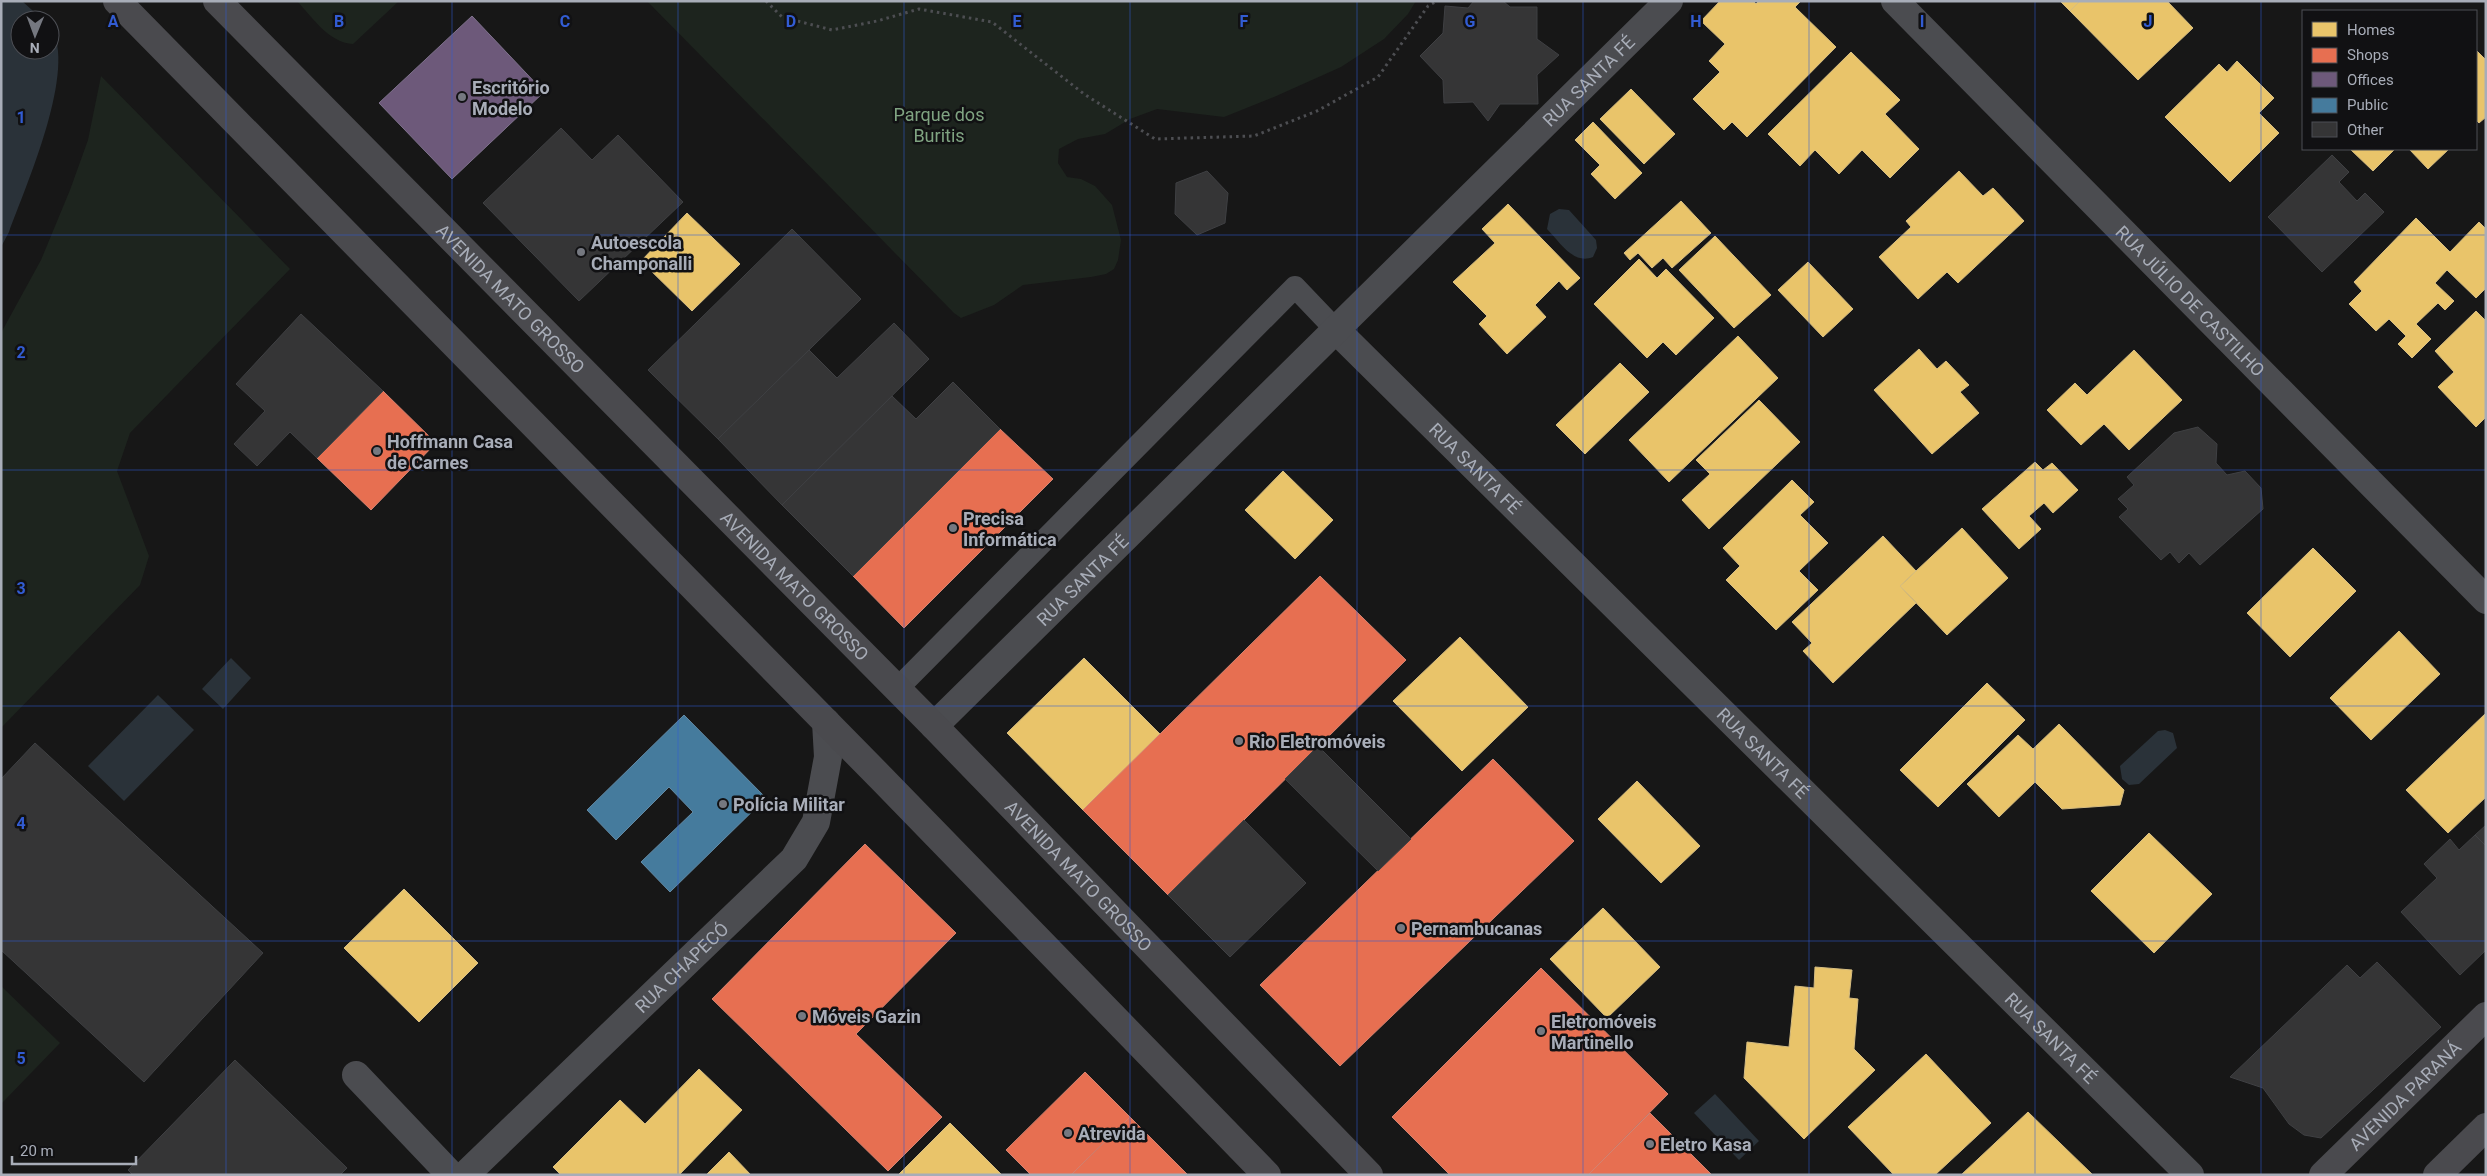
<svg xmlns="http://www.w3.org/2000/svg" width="2487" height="1176" font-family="Roboto,sans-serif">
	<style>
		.green { fill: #1d241e }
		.water { fill: #2a3239 }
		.homes { fill: #e9c46a; stroke: #d6bd81 }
		.shops { fill: #e76f51; stroke: #d48270 }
		.offices { fill: #6d597a; stroke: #7f728d }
		.public { fill: #457b9d; stroke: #638aa5 }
		.building { fill: #353536; stroke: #3f4043 }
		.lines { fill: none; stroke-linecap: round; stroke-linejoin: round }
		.path { stroke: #4d4e52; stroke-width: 3; stroke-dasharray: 2.5 4; stroke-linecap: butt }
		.lane { stroke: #4b4c50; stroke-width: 22 }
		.street { stroke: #4b4c50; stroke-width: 28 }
		.secondary { stroke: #4a4a4e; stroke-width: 28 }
		.grid { fill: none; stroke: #325cd3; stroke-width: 1; stroke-opacity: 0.55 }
		.poi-dot { fill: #757880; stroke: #111113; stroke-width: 2 }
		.labels { text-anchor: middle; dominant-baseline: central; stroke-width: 5; stroke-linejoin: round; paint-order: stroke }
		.street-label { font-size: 18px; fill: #a8adb8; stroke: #111113 }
		.poi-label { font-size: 18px; font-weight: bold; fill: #a8adb8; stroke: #111113; text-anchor: start }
		.park-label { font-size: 18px; fill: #7fa381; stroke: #111113 }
		.grid-label { font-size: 16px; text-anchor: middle; font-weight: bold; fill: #325cd3; stroke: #111113; stroke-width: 5; stroke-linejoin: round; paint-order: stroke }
	</style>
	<rect width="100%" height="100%" fill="#171717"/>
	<g class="green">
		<path d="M297 1H399L353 44C329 43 312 17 297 1Z"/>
		<polygon points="647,1 1416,1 1408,14 1384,39 1341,67 1274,97 1224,117 1157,109 1130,119 1105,134 1078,139 1059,149 1058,163 1067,177 1081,179 1095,186 1112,205 1121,240 1118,260 1114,269 1106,274 1091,277 1023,285 994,305 961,318 954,313"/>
		<polygon points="101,76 290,269 130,433 117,471 149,556 140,585 1,728 1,333 41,260 70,190 88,140"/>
		<polygon points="1,986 60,1043 1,1104"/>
	</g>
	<g class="water">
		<path d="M1 1H22L43 20H20V50H50V26C79 67 25 188 9 232L1 247Z"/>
		<path d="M1559 209 1569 210 1596 240 1597 248 1593 257C1573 265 1560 242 1547 229L1550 214Z"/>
		<polygon points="231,658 251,678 223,709 202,689"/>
		<polygon points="158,695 194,730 124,801 88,766"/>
		<polygon points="2165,730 2173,733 2177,748 2139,784 2129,785 2122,779 2120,766 2158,731"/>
		<polygon points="1715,1094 1759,1141 1739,1160 1694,1113"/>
	</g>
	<g class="homes">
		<polygon points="1720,1 1753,1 1756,4 1759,1 1801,1 1795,7 1836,47 1747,137 1732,122 1724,130 1693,99 1720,72 1709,61 1725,44 1701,21"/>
		<polygon points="2060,1 2080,1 2070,11"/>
		<polygon points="2080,1 2167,1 2193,28 2138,80 2070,11"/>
		<polygon points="2476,50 2486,60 2486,117 2479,123 2476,120"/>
		<polygon points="1851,52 1900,100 1885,114 1919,149 1890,178 1862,150 1839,174 1815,150 1800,166 1768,134"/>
		<polygon points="2237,61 2274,98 2259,113 2279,133 2230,182 2165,117 2219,64 2227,72"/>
		<polygon points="1631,89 1675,134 1644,164 1600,119"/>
		<polygon points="1593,122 1642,173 1615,199 1591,174 1600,165 1575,140"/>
		<polygon points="2350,149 2395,149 2373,171"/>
		<polygon points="2409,149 2449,149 2428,169"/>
		<polygon points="1959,171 1983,196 1993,188 2024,221 1958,283 1947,272 1918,299 1879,257 1911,227 1906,221"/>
		<polygon points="1681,201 1711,233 1672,268 1663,258 1652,268 1638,253 1630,260 1624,253"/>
		<polygon points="1508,204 1580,278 1567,290 1559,281 1535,305 1546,317 1507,354 1479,324 1487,316 1453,282 1495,243 1482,229"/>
		<polygon points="687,213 740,264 692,311 641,261"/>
		<polygon points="2416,218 2450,252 2479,222 2486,229 2486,288 2476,298 2447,270 2435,283 2454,301 2445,310 2438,303 2416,324 2431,339 2412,358 2398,344 2406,336 2389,319 2376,331 2349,304 2362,291 2354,282"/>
		<polygon points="1715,236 1771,295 1734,328 1679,270"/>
		<polygon points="1639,259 1657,278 1666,269 1714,318 1676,355 1663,342 1647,358 1594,304"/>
		<polygon points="1808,262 1853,309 1823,337 1778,290"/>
		<polygon points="2476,311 2486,321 2486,417 2476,427 2438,387 2454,372 2435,351"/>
		<polygon points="1738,336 1778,378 1669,482 1629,440"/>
		<polygon points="1919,349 1937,369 1946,361 1969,385 1960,392 1979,413 1932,454 1874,390"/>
		<polygon points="2134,350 2182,400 2129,450 2104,424 2081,445 2047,410 2075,383 2087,395"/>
		<polygon points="1620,363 1649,392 1585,454 1556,425"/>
		<polygon points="1759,400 1800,442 1709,529 1682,500 1710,474 1696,460"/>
		<polygon points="2035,462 2043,470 2052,463 2078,490 2053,513 2044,503 2029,516 2041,529 2019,549 1982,509"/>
		<polygon points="1283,471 1333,520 1295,559 1245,510"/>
		<polygon points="1792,480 1814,502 1800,515 1828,543 1799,571 1818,590 1776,630 1726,580 1740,566 1723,548"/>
		<polygon points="1962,528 2008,578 1947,635 1900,586"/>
		<polygon points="1883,536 1916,571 1900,586 1916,603 1833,683 1803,651 1812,643 1792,622"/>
		<polygon points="2313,548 2356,591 2290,657 2247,613"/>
		<polygon points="2399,631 2440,674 2371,740 2330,698"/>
		<polygon points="1460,637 1528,707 1462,771 1393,701"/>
		<polygon points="1084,658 1161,735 1083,810 1007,733"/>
		<polygon points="1987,683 2025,720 1938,807 1900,770"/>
		<polygon points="2486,713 2486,797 2448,833 2406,790"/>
		<polygon points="2059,724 2124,790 2120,805 2062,809 2035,782 1999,817 1967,784 2018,735 2033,749"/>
		<polygon points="1637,781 1700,846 1661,883 1598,819"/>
		<polygon points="2149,833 2212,894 2154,953 2091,891"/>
		<polygon points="404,889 478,963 419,1022 344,948"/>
		<polygon points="1603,908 1660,967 1607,1018 1550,959"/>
		<polygon points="1815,967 1852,970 1849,998 1858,999 1854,1049 1875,1070 1804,1139 1744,1078 1747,1042 1789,1047 1795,986 1814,988"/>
		<polygon points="1926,1054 1991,1123 1935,1175 1894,1175 1848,1127"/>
		<polygon points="699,1069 742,1110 679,1175 561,1175 553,1167 620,1100 645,1124"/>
		<polygon points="2028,1112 2093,1175 1961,1175"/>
		<polygon points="950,1123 1002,1175 898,1175"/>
		<polygon points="729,1152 751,1175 706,1175"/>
	</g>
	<g class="shops">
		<polygon points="383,391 436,443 371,510 317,458"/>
		<polygon points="1000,429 1053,479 904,628 853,576"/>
		<polygon points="1320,576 1406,660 1168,895 1083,810"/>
		<polygon points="1493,759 1574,841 1340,1066 1260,985"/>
		<polygon points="865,844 956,933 856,1034 942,1117 888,1171 712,999"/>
		<polygon points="1541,968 1668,1094 1588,1175 1450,1175 1392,1117"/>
		<polygon points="1085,1072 1130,1117 1071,1175 1031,1175 1006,1150"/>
		<polygon points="1650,1113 1712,1175 1588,1175"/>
		<polygon points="1130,1117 1188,1175 1071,1175"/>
	</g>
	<polygon class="offices" points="472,16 544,92 452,179 379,103"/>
	<polygon class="public" points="684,715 766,798 670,892 641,862 693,812 669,787 616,840 587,810"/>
	<g class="building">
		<polygon points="1474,1 1503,1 1510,7 1537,7 1537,39 1559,55 1537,75 1538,104 1500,104 1488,121 1473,102 1444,103 1443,80 1420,56 1443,33 1445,6 1468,8"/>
		<polygon points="561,128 592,160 618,135 683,202 579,301 483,203"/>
		<polygon points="2332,155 2349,172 2339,182 2357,201 2365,193 2384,212 2322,272 2268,217"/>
		<polygon points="1207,171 1228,193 1225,223 1197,235 1175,214 1176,183"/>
		<polygon points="792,229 861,299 718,439 648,370"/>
		<polygon points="301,314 383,391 317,458 290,432 257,466 234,444 265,411 236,384"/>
		<polygon points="894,323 929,359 782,505 718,439 809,350 837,378"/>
		<polygon points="953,382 1000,429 853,576 782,505 892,396 916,419"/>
		<polygon points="2198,427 2217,444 2216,463 2227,475 2245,471 2261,488 2263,509 2200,565 2189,553 2179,563 2170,552 2161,560 2119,517 2128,509 2118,499 2134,485 2127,477 2174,433"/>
		<polygon points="35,743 263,953 144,1082 1,950 1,779"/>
		<polygon points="1318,746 1411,839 1378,871 1285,779"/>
		<polygon points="1244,820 1306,883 1230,957 1168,895"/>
		<polygon points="2486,825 2486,846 2475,835"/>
		<polygon points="2475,835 2486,846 2486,950 2460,975 2401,912 2437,878 2424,864 2450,839 2459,850"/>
		<polygon points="2377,962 2441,1027 2321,1138 2304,1135 2289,1124 2263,1088 2230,1077 2347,965 2360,978"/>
		<polygon points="235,1060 347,1168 340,1175 133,1175 128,1170"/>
	</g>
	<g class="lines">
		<polyline class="path" points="766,1 782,17 832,30 877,21 919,9 992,22 1084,94 1155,139 1254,136 1317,111 1378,77 1428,6 1437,1"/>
		<polyline class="lane" points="897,689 1295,287 1336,330"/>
		<g class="street">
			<path id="s1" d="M1895 1 2486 600"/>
			<path id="s2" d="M1336 330 2190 1175"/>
			<path id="s3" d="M934 726 1669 1"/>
			<polyline points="356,1075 451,1175"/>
			<path id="s4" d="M465 1175 794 859 816 822 828 757 826 722"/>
		</g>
		<g class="secondary">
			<polyline points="117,1 883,780 1267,1175"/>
			<path id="s5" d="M217 1 934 726 1369 1175"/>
			<path id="s6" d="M2323 1175 2486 1016"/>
			<polyline points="2437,1175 2486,1127"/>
		</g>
	</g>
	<path class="grid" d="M226 1V1175M452 1V1175M678 1V1175M904 1V1175M1130 1V1175M1357 1V1175M1583 1V1175M1809 1V1175M2035 1V1175M2261 1V1175M1 235H2486M1 470H2486M1 706H2486M1 941H2486"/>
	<g class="poi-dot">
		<circle cx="462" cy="97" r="5"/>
		<circle cx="581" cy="252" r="5"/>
		<circle cx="377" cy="451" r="5"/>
		<circle cx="953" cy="528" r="5"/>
		<circle cx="1239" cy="741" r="5"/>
		<circle cx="723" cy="804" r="5"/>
		<circle cx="1401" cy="928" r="5"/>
		<circle cx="802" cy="1016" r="5"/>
		<circle cx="1541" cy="1031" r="5"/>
		<circle cx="1068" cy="1133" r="5"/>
		<circle cx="1650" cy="1144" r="5"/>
	</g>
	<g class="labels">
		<g class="street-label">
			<text stroke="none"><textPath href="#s3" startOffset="919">RUA SANTA FÉ</textPath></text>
			<text stroke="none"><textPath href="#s5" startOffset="418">AVENIDA MATO GROSSO</textPath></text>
			<text stroke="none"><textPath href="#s1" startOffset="421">RUA JÚLIO DE CASTILHO</textPath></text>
			<text stroke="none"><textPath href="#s2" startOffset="196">RUA SANTA FÉ</textPath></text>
			<text stroke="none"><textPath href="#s3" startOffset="208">RUA SANTA FÉ</textPath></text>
			<text stroke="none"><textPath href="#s5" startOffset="822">AVENIDA MATO GROSSO</textPath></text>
			<text stroke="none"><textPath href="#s2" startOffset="601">RUA SANTA FÉ</textPath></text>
			<text stroke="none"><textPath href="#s5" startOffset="1228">AVENIDA MATO GROSSO</textPath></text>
			<text stroke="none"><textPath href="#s4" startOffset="300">RUA CHAPECÓ</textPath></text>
			<text stroke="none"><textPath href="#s2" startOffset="1006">RUA SANTA FÉ</textPath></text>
			<text stroke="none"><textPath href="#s6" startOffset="114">AVENIDA PARANÁ</textPath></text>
		</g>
		<g class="poi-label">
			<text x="472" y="87">Escritório<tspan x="472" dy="21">Modelo</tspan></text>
			<text x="591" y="242">Autoescola<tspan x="591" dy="21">Champonalli</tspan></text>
			<text x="387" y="441">Hoffmann Casa<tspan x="387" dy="21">de Carnes</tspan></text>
			<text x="963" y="518">Precisa<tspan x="963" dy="21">Informática</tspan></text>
			<text x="1249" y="741">Rio Eletromóveis</text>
			<text x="733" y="804">Polícia Militar</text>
			<text x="1411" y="928">Pernambucanas</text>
			<text x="812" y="1016">Móveis Gazin</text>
			<text x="1551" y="1021">Eletromóveis<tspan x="1551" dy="21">Martinello</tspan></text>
			<text x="1078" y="1133">Atrevida</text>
			<text x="1660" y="1144">Eletro Kasa</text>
		</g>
		<g class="park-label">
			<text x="939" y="114">Parque dos<tspan x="939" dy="21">Buritis</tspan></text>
		</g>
	</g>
	<g class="grid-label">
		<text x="113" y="27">A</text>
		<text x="339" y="27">B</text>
		<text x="565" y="27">C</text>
		<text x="791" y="27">D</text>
		<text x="1017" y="27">E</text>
		<text x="1244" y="27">F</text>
		<text x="1470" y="27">G</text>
		<text x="1696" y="27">H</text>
		<text x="1922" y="27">I</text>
		<text x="2148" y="27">J</text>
		<text x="21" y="123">1</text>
		<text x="21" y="358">2</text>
		<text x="21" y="594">3</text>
		<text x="21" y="829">4</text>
		<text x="21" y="1064">5</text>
	</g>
	<rect width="2487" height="1176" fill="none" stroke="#a8adb8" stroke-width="5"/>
	<rect x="2302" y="10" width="175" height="140" fill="#111113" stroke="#4d4f55"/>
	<rect x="2312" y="22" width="25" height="15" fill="#e9c46a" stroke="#4d4f55"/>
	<text x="2347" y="35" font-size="15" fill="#a8adb8">Homes</text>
	<rect x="2312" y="48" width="25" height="15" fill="#e76f51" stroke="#4d4f55"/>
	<text x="2347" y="60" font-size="15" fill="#a8adb8">Shops</text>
	<rect x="2312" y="72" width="25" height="15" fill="#6d597a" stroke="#4d4f55"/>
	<text x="2347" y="85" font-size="15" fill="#a8adb8">Offices</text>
	<rect x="2312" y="98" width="25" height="15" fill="#457b9d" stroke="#4d4f55"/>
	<text x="2347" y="110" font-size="15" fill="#a8adb8">Public</text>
	<rect x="2312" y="122" width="25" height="15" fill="#353536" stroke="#4d4f55"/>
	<text x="2347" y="135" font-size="15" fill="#a8adb8">Other</text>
	<g transform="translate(35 35) rotate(181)"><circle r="24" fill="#111113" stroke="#4d4f55"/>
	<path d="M0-4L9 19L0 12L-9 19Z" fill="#757880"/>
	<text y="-8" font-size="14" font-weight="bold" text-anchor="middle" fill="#a8adb8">N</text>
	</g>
	<path d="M12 1156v8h124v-8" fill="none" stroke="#a8adb8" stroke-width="2.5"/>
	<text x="20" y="1156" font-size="15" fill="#a8adb8" stroke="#111113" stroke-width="4" paint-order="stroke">20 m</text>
</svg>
